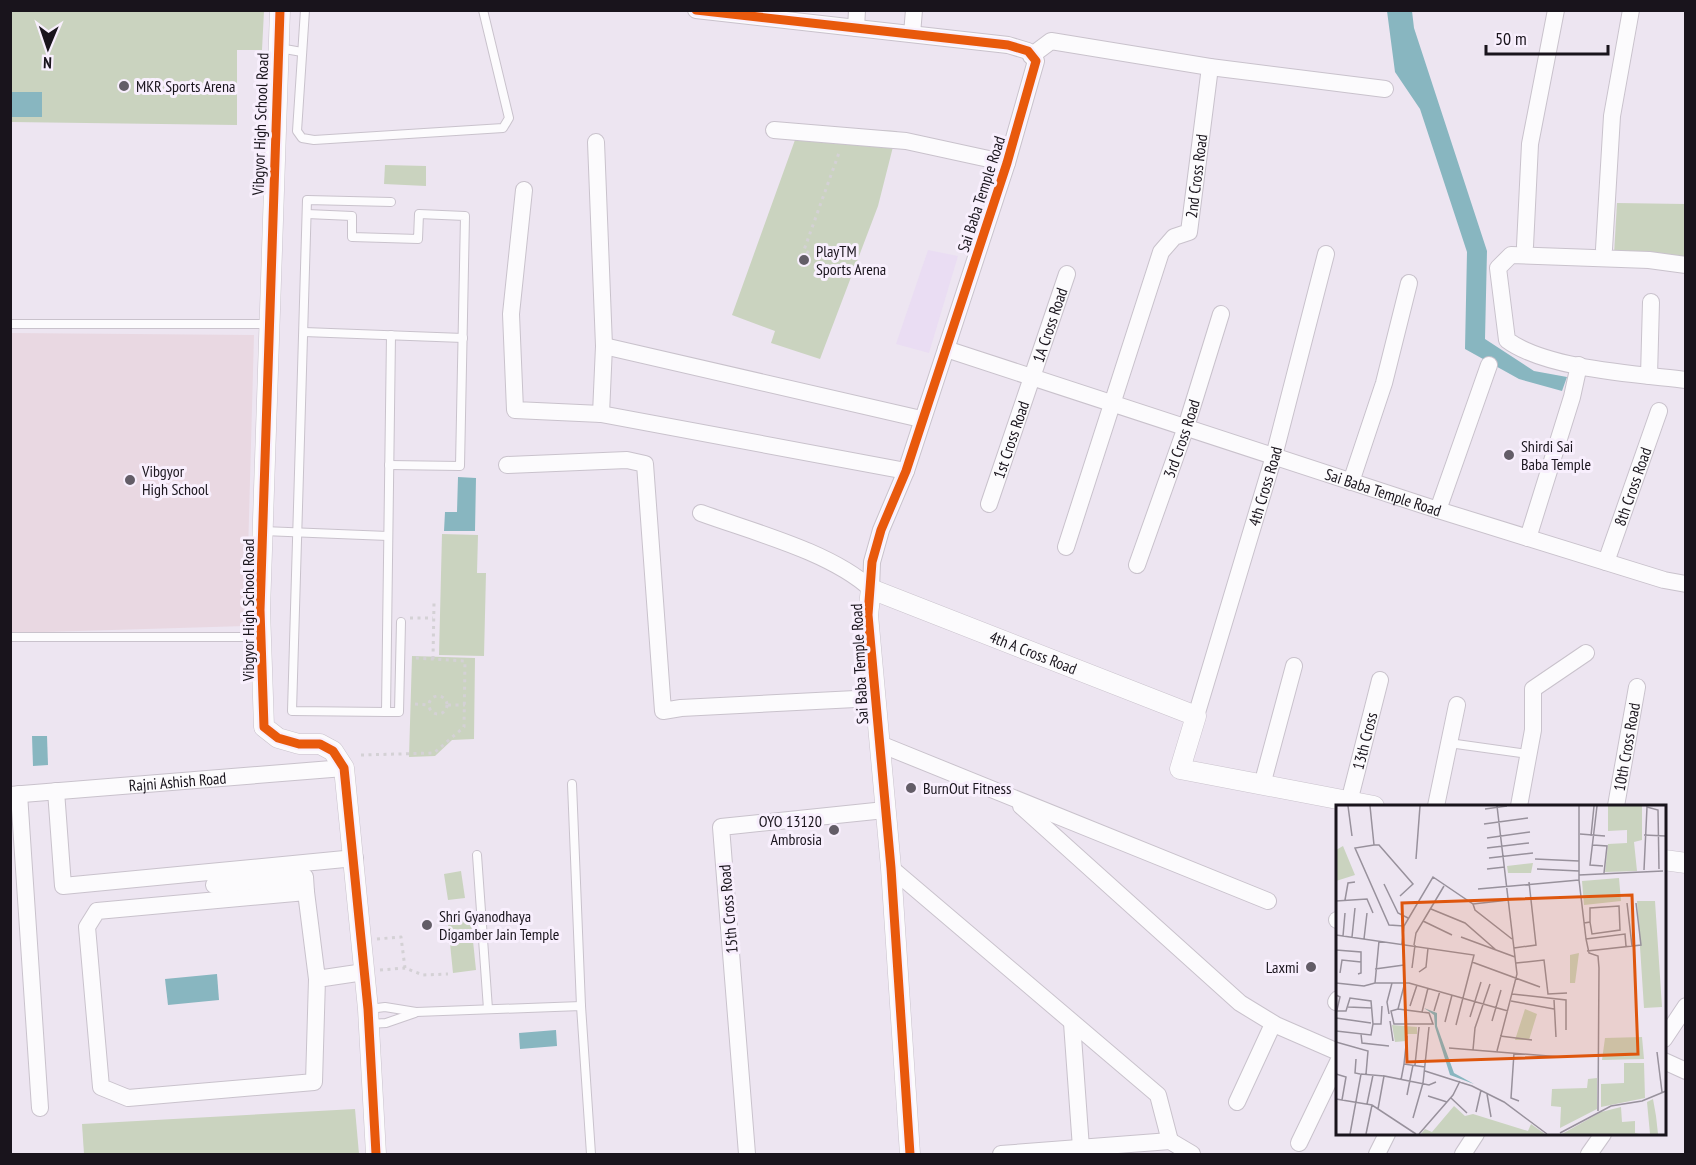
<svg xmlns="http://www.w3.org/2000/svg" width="1696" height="1165" font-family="'PT Sans Narrow',sans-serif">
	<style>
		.built { fill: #eaddf3 }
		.education { fill: #e9d8e2 }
		.green { fill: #cad3bf }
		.water { fill: #88b6c0 }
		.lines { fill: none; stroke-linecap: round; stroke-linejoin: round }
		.service-casing { stroke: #c9c2cc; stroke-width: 10 }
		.minor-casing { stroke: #c9c2cc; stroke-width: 18 }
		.tertiary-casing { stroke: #c9c2cc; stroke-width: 21 }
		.path { stroke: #d4d1d5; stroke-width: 3; stroke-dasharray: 3 4.5; stroke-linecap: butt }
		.service { stroke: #fcfbfd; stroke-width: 8 }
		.minor { stroke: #fcfbfd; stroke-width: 16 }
		.tertiary { stroke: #fcfbfd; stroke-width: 20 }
		.cycleway-casing { stroke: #f8effd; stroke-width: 13 }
		.cycleway { stroke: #e8590c; stroke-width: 9 }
		.poi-dot { fill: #635d67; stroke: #f8effd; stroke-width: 2 }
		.labels { text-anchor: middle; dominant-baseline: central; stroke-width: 6; stroke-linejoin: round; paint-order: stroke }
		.poi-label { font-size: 16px; fill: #19141c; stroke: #f8effd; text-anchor: start }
		.street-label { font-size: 16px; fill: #19141c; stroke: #f8effd }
		.inset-road { fill: none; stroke: #98919c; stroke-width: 1.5 }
		.view { fill: #de560d; fill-opacity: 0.15; stroke: #de560d; stroke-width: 3 }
		.inset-edge { fill: none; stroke: #19141c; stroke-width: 3 }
	</style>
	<rect width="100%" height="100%" fill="#ede5f1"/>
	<polygon class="built" points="928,250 958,256 929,353 896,344"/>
	<polygon class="education" points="10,333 254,335 246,626 11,633"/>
	<g class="green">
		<polygon points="10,11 264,11 262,50 237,50 237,125 11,122"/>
		<polygon points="800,126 897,131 878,206 820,359 771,343 775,331 732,315"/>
		<polygon points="385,165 426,166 426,186 384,184"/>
		<polygon points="1617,203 1685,204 1685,262 1614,254"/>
		<polygon points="442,534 478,535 477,573 486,573 484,656 439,655"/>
		<polygon points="412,656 475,658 474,739 452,740 435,756 409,757"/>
		<polygon points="461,871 465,898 448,900 444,874"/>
		<polygon points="470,912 476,970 453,973 447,914"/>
		<polygon points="355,1109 359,1154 84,1154 82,1124"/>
	</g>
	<g class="water">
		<polygon points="1387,11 1412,11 1414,28 1487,251 1485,339 1534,371 1567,377 1562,391 1519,379 1465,349 1467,252 1420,109 1395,72"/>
		<rect x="11" y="92" width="31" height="25"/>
		<polygon points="458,477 476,478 475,531 444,531 445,512 457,512"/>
		<polygon points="32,736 47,736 48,765 33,766"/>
		<polygon points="217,974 219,1000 168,1005 165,979"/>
		<polygon points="556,1030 557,1046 520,1049 519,1033"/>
	</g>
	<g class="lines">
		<g class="service-casing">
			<g id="service">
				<polyline points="305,10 297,131 302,138 314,140 503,128 509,118 483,10"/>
				<polyline points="279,48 302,52"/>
				<polyline points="307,214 352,216 352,237 418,239 419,214 465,216 460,466 389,465"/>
				<polyline points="10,324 268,324"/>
				<polyline points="304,332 463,338"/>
				<polyline points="391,335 386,712 292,711 307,200 391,202"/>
				<polyline points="263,531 388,536"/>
				<polyline points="10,637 260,637"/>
				<polyline points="386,712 399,712 401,622"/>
				<polyline points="1449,743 1528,754"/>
				<polyline points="572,784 581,1006"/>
				<polyline points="477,855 488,1009"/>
				<polyline points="369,1009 385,1007 416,1012 581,1006 591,1154"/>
				<polyline points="369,1024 386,1023 415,1013"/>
			</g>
		</g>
		<g class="minor-casing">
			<g id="minor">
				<polyline points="696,10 1008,45 1028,51 1036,61 1007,163 906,471 881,530 872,562 871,589"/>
				<polyline points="856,28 857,10"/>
				<polyline points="912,34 914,10"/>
				<polyline points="1031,56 1051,41 1210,67 1385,89"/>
				<polyline points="774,130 906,141 1007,163"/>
				<polyline points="596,142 604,346 601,414"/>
				<polyline points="524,190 511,314 515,410 601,414 906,471"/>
				<polyline points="1525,246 1530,144 1556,10"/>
				<polyline points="1604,249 1612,116 1631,10"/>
				<path d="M1686 265 1649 260 1511 255 1498 268 1507 340C1546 369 1636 374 1686 380"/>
				<polyline points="604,346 921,419"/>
				<path id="s1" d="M946 349 1438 510 1664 580 1686 584"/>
				<polyline points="1649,376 1651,302"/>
				<polyline points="507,465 627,460 645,464 663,711 681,708 875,698"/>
				<polyline points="1351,482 1384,383 1409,283"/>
				<path id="s2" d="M989 504 1067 274"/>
				<polyline points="1438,510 1489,365"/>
				<path d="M701 513C753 532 831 552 871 589"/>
				<polyline points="1528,538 1572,397 1579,365"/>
				<path id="s3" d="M1066 547 1161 252 1174 237 1189 232 1210 67"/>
				<path id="s4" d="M1606 562 1659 411"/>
				<path id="s5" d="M1137 565 1186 427 1221 314"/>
				<path id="s6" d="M1196 716 1274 456 1326 254"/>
				<polyline points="880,744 1268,901"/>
				<polyline points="1262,785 1294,666"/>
				<polyline points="56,791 63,886 355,858"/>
				<polyline points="19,794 40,1108"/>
				<path id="s7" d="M10 795 344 768"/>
				<path id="s8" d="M1349 802 1380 680"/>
				<polyline points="1021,806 1240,1003 1276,1025 1338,1052"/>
				<polyline points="1436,806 1457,705"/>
				<polyline points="1519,806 1533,730 1533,689 1586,653"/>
				<path id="s9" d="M1616 806 1637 687"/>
				<polyline points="891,868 1158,1095 1170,1141"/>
				<polyline points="214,885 305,877 306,892"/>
				<polyline points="1337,920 1338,920"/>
				<polyline points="317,979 306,892 97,911 87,927 101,1087 128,1098 314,1082 317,979 364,972"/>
				<polyline points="1336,1002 1338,999"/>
				<polyline points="1072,1023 1081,1148"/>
				<polyline points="1664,1039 1686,1006"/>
				<polyline points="1664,1061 1686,1071"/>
				<polyline points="1237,1102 1273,1024"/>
				<polyline points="1299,1143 1338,1062"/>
				<polyline points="747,1154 721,827 885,810"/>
				<polyline points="1001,1154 1170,1141 1192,1154"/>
				<polyline points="1377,1154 1387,1134"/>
				<polyline points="1463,1154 1476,1134"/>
				<polyline points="1589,1154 1603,1134"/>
			</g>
		</g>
		<g class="tertiary-casing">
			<g id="tertiary">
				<polyline points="280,10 260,610 264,727 278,738 299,744 320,744 333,751 344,768 368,1009 376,1154"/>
				<polyline points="1664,860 1686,863"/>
				<path id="s10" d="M910 1154 891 868 868 615 871 589 1196 716 1180 769 1374 806"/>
			</g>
		</g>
		<g class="path">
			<polyline points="809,253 804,250 840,150"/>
			<polyline points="410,618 433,618"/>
			<polyline points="433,659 434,603"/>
			<circle cx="438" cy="705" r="9"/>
			<polyline points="415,704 429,705"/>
			<polyline points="448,705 465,705"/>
			<polyline points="361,755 434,753 464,727 465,661 415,658"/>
			<polyline points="377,939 401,937 405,968 423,975 448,974"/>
			<polyline points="380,970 405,968"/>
		</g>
		<use href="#service" class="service"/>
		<use href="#minor" class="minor"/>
		<use href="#tertiary" class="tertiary"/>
		<g class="cycleway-casing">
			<g id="cycleway">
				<polyline points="280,10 260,610 264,727 278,738 299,744 320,744 333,751 344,768 368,1009 376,1154"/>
				<polyline points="696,10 1008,45 1028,51 1036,61 1007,163 906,471 881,530 872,562 868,615 891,868 910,1154"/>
			</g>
		</g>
		<use href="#cycleway" class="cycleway"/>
	</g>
	<g class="poi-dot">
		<circle cx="124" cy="86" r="6"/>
		<circle cx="804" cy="260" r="6"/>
		<circle cx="1509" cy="455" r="6"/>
		<circle cx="130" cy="480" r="6"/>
		<circle cx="911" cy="788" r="6"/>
		<circle cx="834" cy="830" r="6"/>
		<circle cx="427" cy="925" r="6"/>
		<circle cx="1311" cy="967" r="6"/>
	</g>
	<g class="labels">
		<g class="poi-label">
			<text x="136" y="86">MKR Sports Arena</text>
			<text x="816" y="251">PlayTM<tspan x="816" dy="18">Sports Arena</tspan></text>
			<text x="1521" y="446">Shirdi Sai<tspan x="1521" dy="18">Baba Temple</tspan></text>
			<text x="142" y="471">Vibgyor<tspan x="142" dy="18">High School</tspan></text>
			<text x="923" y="788">BurnOut Fitness</text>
			<text x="822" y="821" text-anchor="end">OYO 13120<tspan x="822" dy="18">Ambrosia</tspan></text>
			<text x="439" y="916">Shri Gyanodhaya<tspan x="439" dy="18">Digamber Jain Temple</tspan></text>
			<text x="1299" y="967" text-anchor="end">Laxmi</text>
		</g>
		<g class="street-label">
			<text transform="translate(260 124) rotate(-88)">Vibgyor High School Road</text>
			<text stroke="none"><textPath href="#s3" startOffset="402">2nd Cross Road</textPath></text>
			<text transform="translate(981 194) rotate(-72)">Sai Baba Temple Road</text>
			<text stroke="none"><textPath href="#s2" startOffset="189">1A Cross Road</textPath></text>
			<text stroke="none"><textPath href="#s2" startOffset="68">1st Cross Road</textPath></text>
			<text stroke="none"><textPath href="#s5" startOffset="134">3rd Cross Road</textPath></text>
			<text stroke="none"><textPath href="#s6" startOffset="240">4th Cross Road</textPath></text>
			<text stroke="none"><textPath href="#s4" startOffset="80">8th Cross Road</textPath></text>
			<text stroke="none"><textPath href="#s1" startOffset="460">Sai Baba Temple Road</textPath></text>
			<text transform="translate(248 610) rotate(-90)">Vibgyor High School Road</text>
			<text stroke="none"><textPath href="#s10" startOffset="741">4th A Cross Road</textPath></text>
			<text transform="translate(859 664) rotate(-93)">Sai Baba Temple Road</text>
			<text stroke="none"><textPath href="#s8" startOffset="63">13th Cross</textPath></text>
			<text stroke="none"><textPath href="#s9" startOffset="60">10th Cross Road</textPath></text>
			<text stroke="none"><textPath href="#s7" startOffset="168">Rajni Ashish Road</textPath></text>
			<text transform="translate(728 909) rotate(-95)">15th Cross Road</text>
		</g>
	</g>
	<g transform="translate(1336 805)">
		<rect width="330" height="330" fill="#ede5f1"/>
		<path d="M272 1H306V35L298 37 301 66 269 67 272 39 291 38V25L272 26ZM7 41 19 70 0 76V45ZM197 58 195 68H172L171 61ZM283 73 285 96 248 100 246 76ZM301 96H319L326 202 308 203ZM243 148 239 178H234V150ZM189 204 201 209 193 235H179ZM56 220 81 222V229H71L70 236 59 237ZM306 232 308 254 266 255 269 233ZM288 258H308L309 293 265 302V279L288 278ZM261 273V304L224 323 225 302 215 301 216 284 251 283 252 274ZM317 294 320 311 322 329H314L311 297ZM118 301 129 311 137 309 192 326 195 319 209 329H85L89 324 96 327ZM285 302 286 317 299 316V328L303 329H226L265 307Z" fill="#cad3bf"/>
		<path d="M88 203 101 208V221L118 268 138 279 114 270 99 222 98 210Z" fill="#88b6c0"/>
		<path class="inset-road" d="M12 1 16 31M34 1 38 40M161 1 181 169 161 246M243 1V75L250 134 253 148 262 151 263 163 262 306M261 1 254 60 267 61M149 4 171 1M148 19 192 13M244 29 269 31M308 30 330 31M255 31 258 1M151 33 194 27M38 40 19 43 53 120 68 121M38 40H43L77 79 64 91M257 40 271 41 268 68M151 43 193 38M153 53 197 48M80 54 84 1M199 54 243 56M151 64 169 62M201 64 243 66M308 65 311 2 322 5 323 64M243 70 327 66M48 79 62 108 72 113M142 84 243 75M9 95 12 78 19 77M0 96 31 94 37 108M291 98 296 141M137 99 139 105 176 134M95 104 129 118 160 145M87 116 116 130M248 118 254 117V103L283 101 284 125 256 129 254 117M0 130 138 150 120 220M7 131 9 108M16 132 19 103M125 132 179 152M28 134 31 108M250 134 289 129 290 141M43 136 39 178H73L172 206M66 139 68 121 97 72 137 99 173 95M78 140 80 128 108 81M178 143 200 140 193 77M0 145 25 147V168L22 169M251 146 305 140 300 98M136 157 204 182M180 158 208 155 212 189 231 188M76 163 79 140M39 164 68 160M83 167 90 162 92 143M4 168 6 155 25 157M0 178 28 181 39 178M176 189 230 195V225M0 190 4 192 0 209M218 195 220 232M175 196 218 204M74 201 81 180M12 202 36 203M62 204 93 208 97 219H58L55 206ZM62 204 69 177M98 206 104 186M86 207 92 183M53 209 51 197 56 178M134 212 145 177M0 213 35 218M54 216 57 236M156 216 165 185M109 217 116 190M37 219H45L46 201M0 226 35 230 37 219 35 196 14 193 10 206H1M25 229 26 238 53 241M164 231 196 235M0 237 32 246 30 269M113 243 225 252M137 245 139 223 154 179M321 247 326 287M178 248 175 293 183 296M20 254 19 268 24 269M68 259 71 231M79 260 83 222M89 266 136 281 168 297 211 329M0 269 10 272 6 295M65 275 68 259 89 262M151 289 155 312M71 290 77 260M92 291 111 297M115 293 131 308M0 294 36 300 80 329M31 299 37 270M42 304 48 271 93 280 100 277M140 307 145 285M77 313 87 278 93 222M224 328 275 301 306 296 330 286M14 329 25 269 48 271M30 329 36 300M83 329 117 290 124 276"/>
		<path class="view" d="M296 90 302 249 71 257 66 98Z"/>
		<rect width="330" height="330" class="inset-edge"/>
	</g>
	<rect width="1696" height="1165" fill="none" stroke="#19141c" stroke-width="24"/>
	<g transform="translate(48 48) rotate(182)" stroke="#f8effd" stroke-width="4.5" paint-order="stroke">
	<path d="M0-4.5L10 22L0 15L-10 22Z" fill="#19141c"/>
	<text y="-9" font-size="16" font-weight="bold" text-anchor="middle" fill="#19141c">N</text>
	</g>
	<path d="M1486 45v9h122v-9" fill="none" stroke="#19141c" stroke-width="3"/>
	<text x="1495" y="45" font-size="18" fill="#19141c" stroke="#f8effd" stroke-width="4.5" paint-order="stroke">50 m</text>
</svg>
